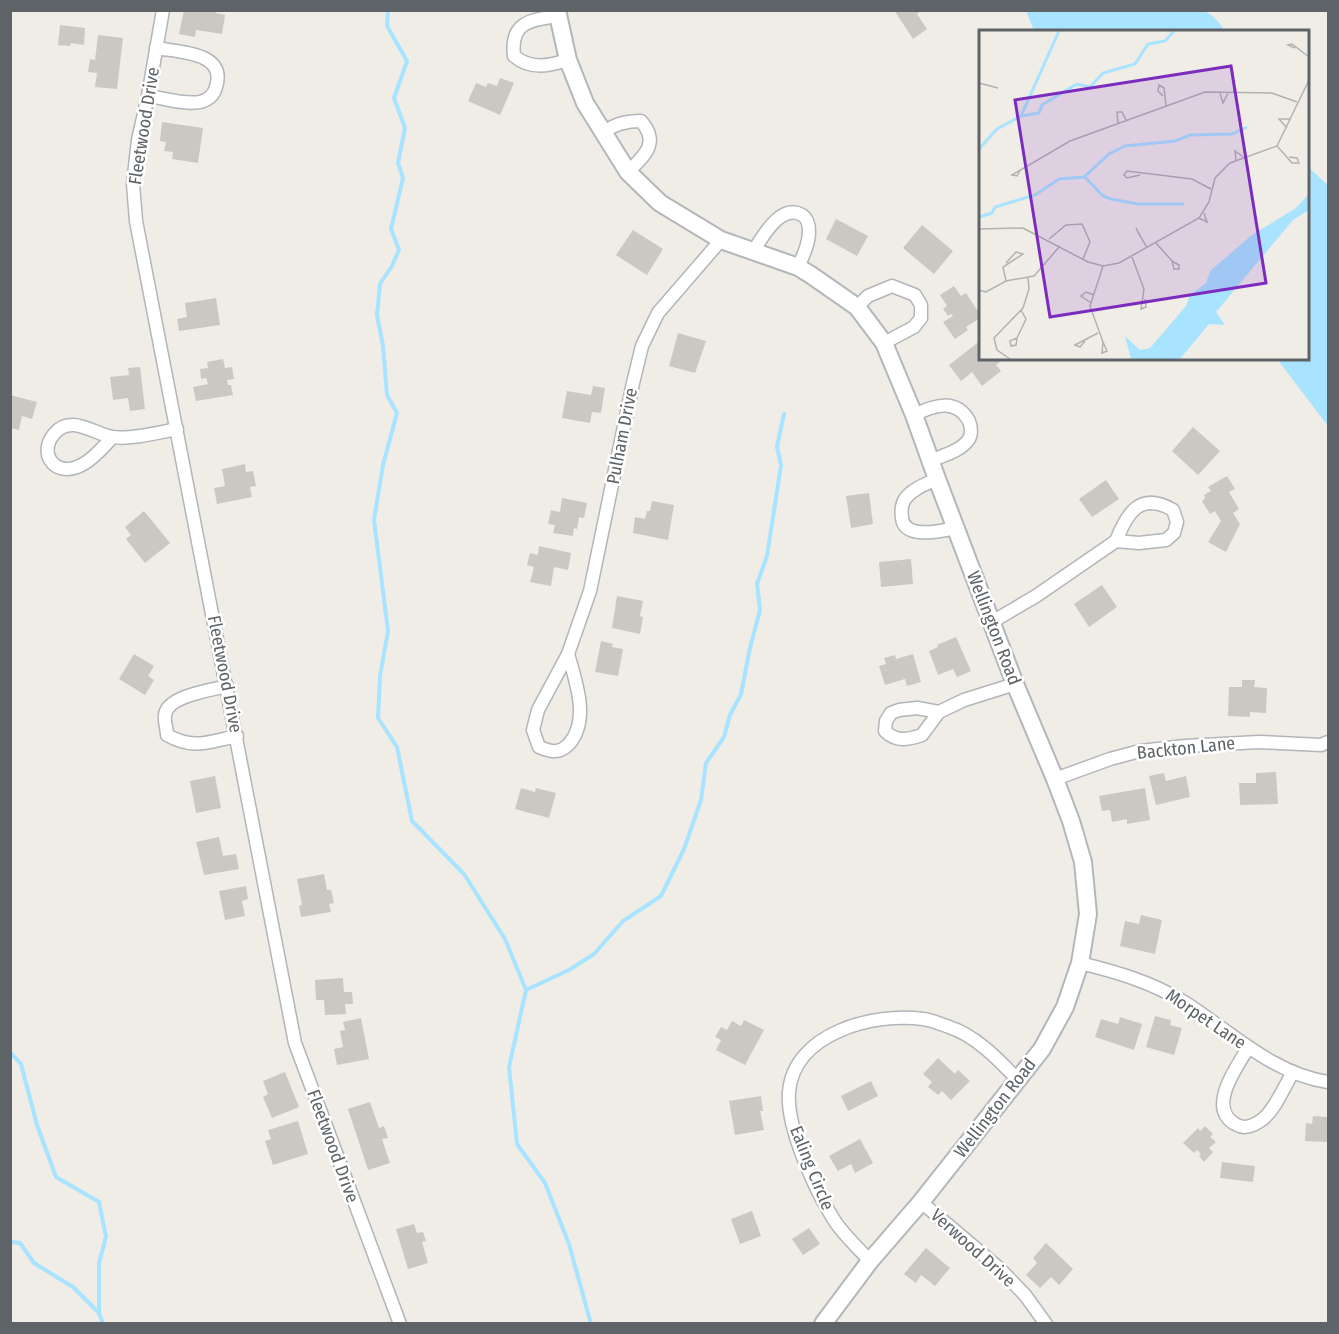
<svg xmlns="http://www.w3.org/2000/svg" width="1339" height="1334" font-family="'Fira Sans Condensed',sans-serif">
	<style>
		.water { fill: #a8e3ff }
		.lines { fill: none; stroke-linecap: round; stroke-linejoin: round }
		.stream { stroke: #a8e3ff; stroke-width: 4 }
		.building { fill: #cbc8c3 }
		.street-casing { stroke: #b2b5b9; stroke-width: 15 }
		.secondary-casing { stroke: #b3b7bb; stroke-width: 20 }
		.street { stroke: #fff; stroke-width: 12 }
		.secondary { stroke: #fff; stroke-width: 16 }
		.labels { text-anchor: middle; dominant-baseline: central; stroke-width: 5; stroke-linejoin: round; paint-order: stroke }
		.street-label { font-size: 18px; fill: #5e6367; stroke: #fff }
		.inset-river { fill: none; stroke: #a8e3ff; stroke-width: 3 }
		.inset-road { fill: none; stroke: #b2b2b0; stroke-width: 1.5 }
		.view { fill: #7b2cbf; fill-opacity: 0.15; stroke: #7b2cbf; stroke-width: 3 }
		.inset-edge { fill: none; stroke: #5e6367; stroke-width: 3 }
	</style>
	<rect width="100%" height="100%" fill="#f0ede7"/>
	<g class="water">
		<path d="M1026 11H1204C1212 14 1221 23 1224 31H1034Z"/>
		<polygon points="1308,167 1328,185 1328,426 1277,359 1308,358"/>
	</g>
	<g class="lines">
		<g class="stream">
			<polyline points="388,10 387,26 407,61 394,98 405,128 398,163 403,178 391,229 399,250 392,266 380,284 377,315 383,346 387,395 397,413 383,465 374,520 388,631 380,676 378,718 397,747 412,821 464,874 505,939 526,990 509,1067 517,1144 545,1183 569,1244 591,1324"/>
			<polyline points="526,990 569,970 594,954 623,921 661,896 684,849 701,800 706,763 724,737 730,715 741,694 750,648 760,610 757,584 767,556 781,465 777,447 784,414"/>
			<polyline points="10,1052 21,1064 37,1125 56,1177 99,1202 106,1237 99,1263 99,1313 103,1324"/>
			<polyline points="10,1242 20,1243 34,1263 73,1287 99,1313"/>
		</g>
	</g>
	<g class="building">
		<polygon points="184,10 217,10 216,13 225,15 222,34 196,30 195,37 179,34"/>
		<polygon points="894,10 922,10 917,14 927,29 913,39"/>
		<polygon points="60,25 85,28 84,45 71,43 70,46 58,45"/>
		<polygon points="98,35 123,38 117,89 95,87 97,73 88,72 90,59 95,60"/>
		<polygon points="500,78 514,83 500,115 468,101 476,83 486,87 488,83 497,86"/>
		<polygon points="162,122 203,128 198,163 172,159 173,152 164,151 166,142 160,141"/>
		<polygon points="836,219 868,236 857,256 826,239"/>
		<polygon points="922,225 953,251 934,274 903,248"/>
		<polygon points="633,230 663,249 647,275 616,255"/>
		<polygon points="954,286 961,296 966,293 977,310 979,308 980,310 980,318 966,327 968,330 955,339 943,322 953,316 951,314 948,316 943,309 947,306 940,295"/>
		<polygon points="216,298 220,325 179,331 177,319 187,317 185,303"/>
		<polygon points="678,333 706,341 695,373 669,366"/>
		<polygon points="980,341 980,358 999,358 1001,361 996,365 1001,371 982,386 972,372 961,381 949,365"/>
		<polygon points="223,359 225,368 232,367 234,379 227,380 228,385 231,385 233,395 196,401 193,387 208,384 206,378 201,379 200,369 208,368 207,362"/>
		<polygon points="140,367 145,409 130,411 128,398 113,400 110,377 129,375 128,368"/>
		<polygon points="593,386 605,388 601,413 592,412 590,423 562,418 567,391 591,395"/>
		<polygon points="10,395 37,402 32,419 22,416 19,430 10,428"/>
		<polygon points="1193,427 1220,451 1198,475 1172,451"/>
		<polygon points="245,464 246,472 253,471 256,486 250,487 252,497 217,504 214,488 225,486 222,469"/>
		<polygon points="1227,476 1235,489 1229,492 1239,509 1233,513 1240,524 1226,552 1208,542 1221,521 1215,511 1210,514 1202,501 1205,498 1204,495 1211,491 1208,487"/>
		<polygon points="1106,480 1119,499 1092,517 1079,499"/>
		<polygon points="869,493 873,524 851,528 846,496"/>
		<polygon points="562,498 587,503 584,518 579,517 577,529 574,528 573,536 553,533 555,525 548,524 551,510 560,512"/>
		<polygon points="652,501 674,505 668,540 633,533 635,517 645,519 647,511 650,511"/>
		<polygon points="144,511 170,543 145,563 126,539 131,535 125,527"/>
		<polygon points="539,546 571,553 568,570 554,567 551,586 530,582 534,567 527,565 530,553 538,555"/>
		<polygon points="911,559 913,584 881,587 879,562"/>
		<polygon points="1102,585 1117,607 1089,627 1074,604"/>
		<polygon points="617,596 643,601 640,616 643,617 640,634 612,628"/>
		<polygon points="956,637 971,671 957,677 953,669 938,675 929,651 938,647 937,645"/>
		<polygon points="601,641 613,644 612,647 623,649 618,676 595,672"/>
		<polygon points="134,654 154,666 148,676 154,680 145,695 119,679"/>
		<polygon points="913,654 921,682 907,686 905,679 885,685 879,666 886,664 884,658 895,655 896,659"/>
		<polygon points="1242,680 1255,680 1254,687 1267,688 1266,713 1250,712 1250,717 1228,716 1229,687 1242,687"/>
		<polygon points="1276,772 1278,804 1240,805 1239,783 1256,783 1256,773"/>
		<polygon points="1164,773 1166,781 1186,776 1190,797 1156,805 1149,776"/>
		<polygon points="215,776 221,808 196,813 190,781"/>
		<polygon points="521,788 535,792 536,788 556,793 549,818 515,809"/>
		<polygon points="1145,788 1150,820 1127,824 1127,819 1112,822 1110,810 1102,811 1099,796"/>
		<polygon points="219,837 223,856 236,854 239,869 204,875 196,842"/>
		<polygon points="324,874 327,890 331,890 334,903 329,904 331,912 301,917 299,906 302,905 297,879"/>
		<polygon points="246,886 248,899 242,901 245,916 225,920 219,891"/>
		<polygon points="1141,915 1162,920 1155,954 1120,946 1125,921 1139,924"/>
		<polygon points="343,978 344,992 352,992 353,1004 345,1004 346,1014 325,1015 324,1000 316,1000 315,980"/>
		<polygon points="1155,1016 1171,1020 1170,1025 1182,1028 1174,1055 1146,1047"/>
		<polygon points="1120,1017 1142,1024 1134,1050 1095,1037 1101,1019 1118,1024"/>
		<polygon points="361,1018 369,1059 337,1065 334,1049 343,1047 340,1031 345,1030 343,1022"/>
		<polygon points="744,1020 764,1030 745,1065 716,1050 721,1040 715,1037 721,1027 727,1030 732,1021 741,1026"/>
		<polygon points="938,1058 955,1074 958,1070 970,1081 951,1100 942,1091 938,1095 928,1087 932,1082 923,1074"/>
		<polygon points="285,1072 299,1107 272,1118 263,1097 268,1094 263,1081"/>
		<polygon points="871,1081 878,1096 848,1111 841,1096"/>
		<polygon points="761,1096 763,1111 760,1111 764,1130 735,1135 729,1101"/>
		<polygon points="370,1102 379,1128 384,1126 388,1138 382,1139 390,1163 368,1170 348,1109"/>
		<polygon points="1313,1116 1328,1117 1328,1142 1305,1141 1306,1123 1312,1124"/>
		<polygon points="298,1121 308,1154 273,1165 265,1141 271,1139 268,1130"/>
		<polygon points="1205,1126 1213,1134 1210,1137 1216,1142 1209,1148 1213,1152 1204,1162 1199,1156 1201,1154 1197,1150 1194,1153 1183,1143 1198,1128 1200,1131"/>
		<polygon points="860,1139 873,1163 855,1173 851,1164 838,1171 829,1156"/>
		<polygon points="1222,1162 1255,1166 1253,1182 1220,1178"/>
		<polygon points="752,1211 761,1236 740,1244 731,1219"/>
		<polygon points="414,1224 417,1233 423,1232 426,1241 422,1242 428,1263 408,1269 396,1229"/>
		<polygon points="809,1228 820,1244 803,1255 792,1239"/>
		<polygon points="1046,1243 1073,1269 1059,1285 1051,1277 1040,1288 1026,1275 1037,1263 1033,1258"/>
		<polygon points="926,1248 950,1268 935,1286 921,1275 916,1283 904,1274"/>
	</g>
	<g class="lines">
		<g class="street-casing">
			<g id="street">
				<polyline points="163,10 148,96 138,140 133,184 136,221 295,1043 400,1324"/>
				<path d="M558 16C530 20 510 22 514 56 531 70 548 66 568 60"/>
				<path d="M148 96C164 98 184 105 200 102 208 100 214 95 216 87 227 52 179 52 156 48"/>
				<path d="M603 132C616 124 626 121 641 121 660 143 645 155 628 172"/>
				<path d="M754 250C763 236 781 203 802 215 807 218 809 225 809 231 809 244 803 256 798 267"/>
				<polyline points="857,307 868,296 892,286 915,295 921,305 921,318 914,327 884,343"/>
				<path d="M914 415C934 405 956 398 969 421 971 426 972 434 969 439 961 451 944 455 932 460"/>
				<path d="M113 437C103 447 91 462 77 467 54 476 38 453 54 434 71 413 95 435 113 437 129 440 161 432 177 429"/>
				<path d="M937 479C926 484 912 489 905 499 901 505 901 511 902 518 904 540 941 531 956 528"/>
				<path d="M992 622 1036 596 1116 541 1139 543 1166 540 1174 533 1177 522 1173 510C1140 491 1127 513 1116 541"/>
				<path d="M568 654C576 682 590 720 569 744 559 754 551 752 539 747L533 730 538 710 568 654 590 591 633 383 642 346 658 313 721 240"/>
				<path d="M227 686C211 690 167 696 165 715 164 721 167 729 167 735 194 750 208 742 237 736"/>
				<path d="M939 712 922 735C907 740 896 742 885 731L886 721 891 713 899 710 917 708 939 712 964 700 1015 684"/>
				<polyline points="1055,779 1110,759 1140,751 1185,746 1259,742 1321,745 1328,742"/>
				<path d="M1080 963C1117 972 1151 982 1184 1002 1230 1031 1273 1074 1328 1082"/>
				<path d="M1248 1048C1237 1067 1205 1109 1237 1125 1246 1130 1255 1125 1263 1119 1276 1108 1284 1087 1293 1072"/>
				<polyline points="921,1202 999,1268 1025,1295 1046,1324"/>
				<path d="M870 1261C858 1248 843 1234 834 1220 815 1190 786 1127 789 1092 794 1033 874 1012 923 1019 931 1020 941 1024 949 1027 975 1035 999 1060 1017 1079"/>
			</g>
		</g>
		<g class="secondary-casing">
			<polyline id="secondary" points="557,10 568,60 585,103 628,172 660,203 721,240 798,267 811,275 857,307 884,343 914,415 937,479 1015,684 1055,779 1071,821 1083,862 1088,914 1080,963 1065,1007 1042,1049 921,1202 870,1261 823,1324"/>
		</g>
		<use href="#street" class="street"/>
		<use href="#secondary" class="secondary"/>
	</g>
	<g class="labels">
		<g class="street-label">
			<text transform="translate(144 126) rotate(-81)">Fleetwood Drive</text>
			<text transform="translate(622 436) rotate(-79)">Pulham Drive</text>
			<text transform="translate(994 628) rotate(69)">Wellington Road</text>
			<text transform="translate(225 674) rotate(79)">Fleetwood Drive</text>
			<text transform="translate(1186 748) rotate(-6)">Backton Lane</text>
			<text transform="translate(1206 1019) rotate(34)">Morpet Lane</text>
			<text transform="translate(995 1108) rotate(-52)">Wellington Road</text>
			<text transform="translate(333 1146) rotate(70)">Fleetwood Drive</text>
			<text transform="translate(812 1168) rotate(68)">Ealing Circle</text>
			<text transform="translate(973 1248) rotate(42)">Verwood Drive</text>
		</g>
	</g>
	<g transform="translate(979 30)">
		<rect width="330" height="330" fill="#f0ede7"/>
		<path d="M330 164V180L314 190 237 282 246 295 230 294 201 329H152L146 306 161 320 171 318 207 276 211 265 227 253 231 241 273 205 317 178Z" fill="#a8e3ff"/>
		<path class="inset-river" d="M42 86 80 1M0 119 18 99 42 86 60 83 63 75 86 61 98 54 111 57 124 43 156 34 169 14 186 11 195 1M106 147 124 166 132 169 159 174H205M0 187 13 183 16 177 56 165 80 149 105 147 130 124 146 116 196 111 211 105 253 104 268 97"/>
		<path class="inset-road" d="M316 18 309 15 313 14 330 27M254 41 255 63M0 53 19 58M241 63 244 73 249 63M184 66 179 61 180 55 185 58 187 76M139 93 138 82H143L147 90M308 98 300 89H311M298 116 313 133H320L318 128 310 127M257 130 256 121 264 127M42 139 38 146 33 145 91 111 226 62 293 63 318 72M161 145 148 148 145 145 148 141 213 149 232 159M220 188 228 192 225 183M0 199 44 198 109 232 124 236 140 233 220 188 230 172 236 148 251 133 298 116 330 50M161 206 157 198 168 218M70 209 87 195 103 194 111 212 104 229M177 213 193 231 195 239H200V235L193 231M153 227 165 259 162 279 167 277 166 269M124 236 111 276 124 312 123 323 128 321 124 312M27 251 24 237 44 224 37 222 27 233M0 260 7 262 27 251 55 246 81 216M112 273 102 266 107 262 115 265M38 308 37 315 32 316 31 311 38 308 47 289 42 280M106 311 101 317 96 315 119 303M31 329 18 320 15 308 44 278 50 259 49 248"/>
		<path class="view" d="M252 36 287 253 71 287 36 70Z"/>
		<rect width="330" height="330" class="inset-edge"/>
	</g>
	<rect width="1339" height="1334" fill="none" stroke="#5e6367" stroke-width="24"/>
</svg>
